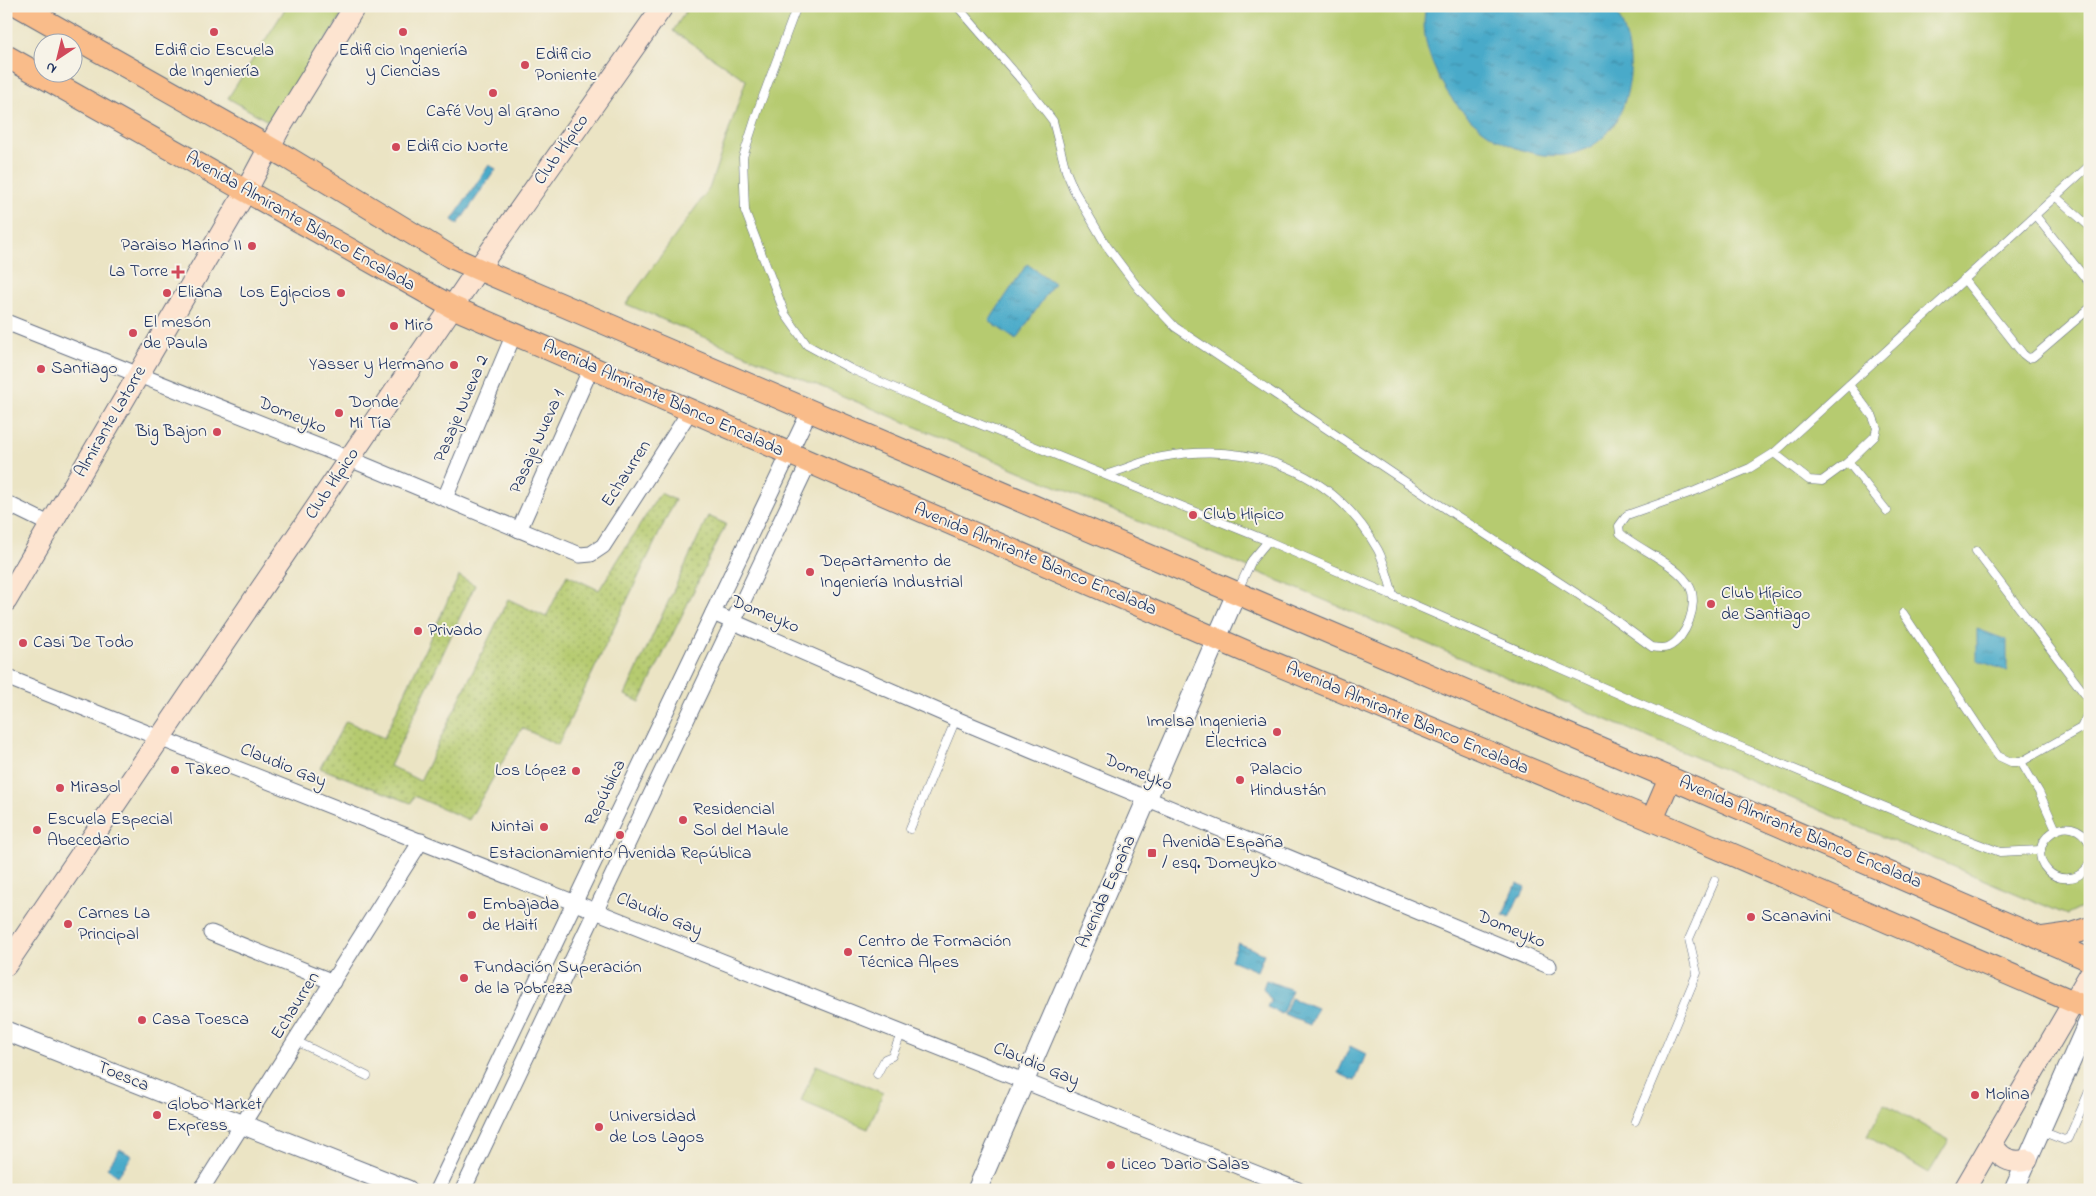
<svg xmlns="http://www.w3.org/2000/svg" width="2096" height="1196" font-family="'Indie Flower',sans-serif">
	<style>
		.park { fill: #b6cb6f; stroke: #687d66 }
		.garden { fill: url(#garden-dots); stroke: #687d66 }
		.water { fill: url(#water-ripples); stroke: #326c94 }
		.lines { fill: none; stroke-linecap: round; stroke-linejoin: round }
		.service-casing { stroke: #646e82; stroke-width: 9 }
		.minor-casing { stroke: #646e82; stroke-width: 17 }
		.tertiary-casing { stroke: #646e82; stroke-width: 21 }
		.secondary-casing { stroke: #646e82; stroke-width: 23 }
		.primary-casing { stroke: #646e82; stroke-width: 24 }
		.service { stroke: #fff; stroke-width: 8 }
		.minor { stroke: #fff; stroke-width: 15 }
		.tertiary { stroke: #fff; stroke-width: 19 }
		.secondary { stroke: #fde4d0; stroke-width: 21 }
		.primary { stroke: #f9bc8a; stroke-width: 22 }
		.poi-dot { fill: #d1495b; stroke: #f7f3e8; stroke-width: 2 }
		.labels { text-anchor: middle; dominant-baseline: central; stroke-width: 4; stroke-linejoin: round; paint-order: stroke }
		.poi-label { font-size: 18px; fill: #1b2f5e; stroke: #f7f3e8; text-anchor: start }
		.street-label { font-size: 18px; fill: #1b2f5e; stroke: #f7f3e8 }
	</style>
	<defs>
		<pattern id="garden-dots" width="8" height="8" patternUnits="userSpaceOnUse" patternTransform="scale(1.25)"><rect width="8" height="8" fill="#b6cb6f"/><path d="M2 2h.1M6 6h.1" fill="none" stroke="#93a55e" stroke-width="1.8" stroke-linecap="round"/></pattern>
		<pattern id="water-ripples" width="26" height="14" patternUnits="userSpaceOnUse" patternTransform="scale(1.25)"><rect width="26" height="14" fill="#4aaac9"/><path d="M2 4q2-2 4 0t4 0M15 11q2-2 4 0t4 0" fill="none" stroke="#3d8ba6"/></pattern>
	</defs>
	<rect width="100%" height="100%" fill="#f7f3e8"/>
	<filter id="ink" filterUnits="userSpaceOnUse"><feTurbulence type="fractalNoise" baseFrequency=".02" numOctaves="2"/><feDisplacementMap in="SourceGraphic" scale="10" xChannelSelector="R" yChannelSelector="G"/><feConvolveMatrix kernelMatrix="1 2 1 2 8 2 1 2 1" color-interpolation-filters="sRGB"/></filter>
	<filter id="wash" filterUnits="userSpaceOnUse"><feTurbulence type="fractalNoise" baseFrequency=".0096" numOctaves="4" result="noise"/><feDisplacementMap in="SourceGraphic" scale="20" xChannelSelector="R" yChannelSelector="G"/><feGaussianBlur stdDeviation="1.12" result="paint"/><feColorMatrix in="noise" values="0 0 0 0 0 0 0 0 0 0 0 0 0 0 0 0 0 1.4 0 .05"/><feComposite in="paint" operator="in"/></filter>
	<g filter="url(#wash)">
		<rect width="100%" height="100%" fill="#ebe4c4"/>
		<g class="park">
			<polygon points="287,6 348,6 271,123 228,98"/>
			<polygon points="689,6 2090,6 2090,904 2067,915 626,304 709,189 746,80 673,31"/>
			<polygon points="816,1065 883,1093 868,1129 801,1101"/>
			<polygon points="1885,1104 1949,1140 1929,1173 1867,1136"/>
		</g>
		<g class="garden">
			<polygon points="660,493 675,500 558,745 522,728 469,820 414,796 411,803 320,768 346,721 384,738 459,576 475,585 390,766 420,781 508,599 546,617 567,575 599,590"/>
			<polygon points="708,516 726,524 640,702 625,695"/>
		</g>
		<g class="water">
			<path d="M1426 6H1613C1627 29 1633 57 1629 83 1610 197 1484 161 1442 83 1429 60 1420 32 1426 6Z"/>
			<polygon points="489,165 496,169 458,224 452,220"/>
			<polygon points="1027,264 1054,283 1016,340 989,321"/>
			<polygon points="1977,629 2007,640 2007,671 1977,660"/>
			<polygon points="1517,883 1526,887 1521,897 1519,896 1509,918 1503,915"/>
			<polygon points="1238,943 1264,954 1257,971 1231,960"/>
			<polygon points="1266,980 1292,990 1282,1014 1267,1007 1271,999 1263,988"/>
			<polygon points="1291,998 1317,1008 1310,1025 1284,1014"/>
			<polygon points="1350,1046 1366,1054 1355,1081 1338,1073"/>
			<polygon points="120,1149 132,1156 118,1176 107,1168"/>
		</g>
	</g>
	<g filter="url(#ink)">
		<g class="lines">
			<g class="service-casing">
				<g id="service">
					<polyline points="797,6 759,107 743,157 745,211 785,314 807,345 851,369 947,411 1268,541 1717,737 1931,826 2000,852 2041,850"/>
					<path d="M957 6 1023 82 1053 121 1066 171 1074 190 1106 245 1139 289 1175 327 1437 503 1596 606 1652 647C1657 648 1663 649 1668 647 1686 640 1699 604 1690 587 1678 564 1639 550 1620 533L1619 526 1627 515 1695 491 1750 468 1774 453 2090 165"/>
					<polyline points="2055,196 2090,227"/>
					<polyline points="2035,215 2090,284"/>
					<polyline points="1964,279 2023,354 2028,358 2033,357 2090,308"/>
					<polyline points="1774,453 1809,480 1822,481 1848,462 1875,436 1877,428 1873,417 1849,385"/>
					<polyline points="1848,462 1887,511"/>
					<path d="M1108 474C1126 469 1144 460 1162 457 1250 441 1333 469 1378 550 1385 563 1389 582 1394 597"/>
					<polyline points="1976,551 2087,697 2090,706"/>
					<polyline points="1237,592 1252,560 1268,541"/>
					<polyline points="1903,613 1998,756 2011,762 2021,762 2081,728 2090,709"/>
					<polyline points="2021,762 2039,792 2056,830"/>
					<polyline points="910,829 956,719"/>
					<path d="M2090 844C2071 805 2021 844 2048 871 2054 877 2061 879 2069 878 2078 878 2086 871 2090 863"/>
					<polyline points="296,1041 367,1076"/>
					<polyline points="877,1074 885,1059 892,1056 902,1032"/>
					<polyline points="1635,1121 1697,973 1689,939 1715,880"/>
					<polyline points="2041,1131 2064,1140 2069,1138 2090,1089"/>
				</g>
			</g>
			<g class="minor-casing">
				<g id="minor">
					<polyline points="6,322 350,459 580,555 591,554 603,546 690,411"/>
					<polyline points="445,498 514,334"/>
					<polyline points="6,503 51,525"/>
					<polyline points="519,530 591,368"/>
					<polyline points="713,613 956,719 1549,966"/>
					<polyline points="6,677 1298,1190"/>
					<polyline points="211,933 333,982"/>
					<polyline points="201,1190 421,841"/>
					<polyline points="437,1190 809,412"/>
					<polyline points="463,1190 809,462"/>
				</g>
			</g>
			<g class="tertiary-casing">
				<g id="tertiary">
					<polyline points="6,1031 408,1190"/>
					<polyline points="977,1190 1236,594"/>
					<polyline points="2014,1190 2090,1018"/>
				</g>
			</g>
			<g class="secondary-casing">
				<g id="secondary">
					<polyline points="6,601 246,191 278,131 355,6"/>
					<polyline points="6,965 478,269 663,6"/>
					<path d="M1992 1142C1998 1158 2011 1164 2027 1160"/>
					<polyline points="1964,1190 2090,974"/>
				</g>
			</g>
			<g class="primary-casing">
				<g id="primary">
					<polyline points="19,6 288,158 451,257 478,269 1670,778 2090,960"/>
					<polyline points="6,56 452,307 1247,652 1652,820 2090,1009"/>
					<polyline points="1652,820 1670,778"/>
					<polyline points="2043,938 2071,934 2090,928"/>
				</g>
			</g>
			<use href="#service" class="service"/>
			<use href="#minor" class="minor"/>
			<use href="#tertiary" class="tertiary"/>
			<use href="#secondary" class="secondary"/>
			<use href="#primary" class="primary"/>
		</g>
	</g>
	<g class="poi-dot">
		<circle cx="214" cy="32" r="5"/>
		<circle cx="403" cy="32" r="5"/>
		<circle cx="525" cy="65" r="5"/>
		<circle cx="493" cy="93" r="5"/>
		<circle cx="396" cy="147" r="5"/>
		<circle cx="252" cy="246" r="5"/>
		<path d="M175.5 264.5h5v5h5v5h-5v5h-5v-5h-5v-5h5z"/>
		<circle cx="167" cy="293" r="5"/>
		<circle cx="341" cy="293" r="5"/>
		<circle cx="394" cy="326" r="5"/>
		<circle cx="133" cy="333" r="5"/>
		<circle cx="454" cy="365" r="5"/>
		<circle cx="41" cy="369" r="5"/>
		<circle cx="339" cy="413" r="5"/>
		<circle cx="217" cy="432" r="5"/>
		<circle cx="1193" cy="515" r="5"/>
		<circle cx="810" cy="572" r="5"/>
		<circle cx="1711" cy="604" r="5"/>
		<circle cx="418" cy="631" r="5"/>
		<circle cx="23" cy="643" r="5"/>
		<circle cx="1277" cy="732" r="5"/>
		<circle cx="175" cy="770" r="5"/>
		<circle cx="576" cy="771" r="5"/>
		<circle cx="1240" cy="780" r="5"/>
		<circle cx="60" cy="788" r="5"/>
		<circle cx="683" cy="820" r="5"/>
		<circle cx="544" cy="827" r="5"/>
		<circle cx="37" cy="830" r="5"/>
		<circle cx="620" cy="835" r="5"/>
		<rect x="1147" y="848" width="10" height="10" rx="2.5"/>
		<circle cx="472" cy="915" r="5"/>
		<circle cx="1751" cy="917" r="5"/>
		<circle cx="68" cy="924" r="5"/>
		<circle cx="848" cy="952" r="5"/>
		<circle cx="464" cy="978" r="5"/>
		<circle cx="142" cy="1020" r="5"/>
		<circle cx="1975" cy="1095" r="5"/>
		<circle cx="157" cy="1115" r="5"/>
		<circle cx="599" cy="1127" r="5"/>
		<circle cx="1111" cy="1165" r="5"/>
	</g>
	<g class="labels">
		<g class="poi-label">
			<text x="214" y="51" text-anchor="middle">Edificio Escuela<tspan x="214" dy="21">de Ingeniería</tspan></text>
			<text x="403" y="51" text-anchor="middle">Edificio Ingeniería<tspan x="403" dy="21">y Ciencias</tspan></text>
			<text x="535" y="55">Edificio<tspan x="535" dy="21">Poniente</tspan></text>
			<text x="493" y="112" text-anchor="middle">Café Voy al Grano</text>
			<text x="406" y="147">Edificio Norte</text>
			<text x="242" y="246" text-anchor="end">Paraiso Marino II</text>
			<text x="168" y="272" text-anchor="end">La Torre</text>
			<text x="177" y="293">Eliana</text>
			<text x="331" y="293" text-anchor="end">Los Egipcios</text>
			<text x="143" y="323">El mesón<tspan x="143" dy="21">de Paula</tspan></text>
			<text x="404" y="326">Miro</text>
			<text x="444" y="365" text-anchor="end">Yasser y Hermano</text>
			<text x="51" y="369">Santiago</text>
			<text x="349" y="403">Donde<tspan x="349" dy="21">Mi Tía</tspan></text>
			<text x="207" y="432" text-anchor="end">Big Bajon</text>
			<text x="1203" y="515">Club Hipico</text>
			<text x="820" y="562">Departamento de<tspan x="820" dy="21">Ingeniería Industrial</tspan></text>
			<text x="1721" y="594">Club Hípico<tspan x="1721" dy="21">de Santiago</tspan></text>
			<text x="428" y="631">Privado</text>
			<text x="33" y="643">Casi De Todo</text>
			<text x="1267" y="722" text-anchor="end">Imelsa Ingenieria<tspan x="1267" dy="21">Electrica</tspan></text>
			<text x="185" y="770">Takeo</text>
			<text x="1250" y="770">Palacio<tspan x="1250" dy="21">Hindustán</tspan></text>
			<text x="566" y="771" text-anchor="end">Los López</text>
			<text x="70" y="788">Mirasol</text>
			<text x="693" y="810">Residencial<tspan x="693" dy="21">Sol del Maule</tspan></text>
			<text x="47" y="820">Escuela Especial<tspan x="47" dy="21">Abecedario</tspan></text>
			<text x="534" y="827" text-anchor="end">Nintai</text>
			<text x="1162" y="843">Avenida España<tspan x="1162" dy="21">/ esq. Domeyko</tspan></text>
			<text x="620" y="854" text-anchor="middle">Estacionamiento Avenida República</text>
			<text x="482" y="905">Embajada<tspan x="482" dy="21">de Haití</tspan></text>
			<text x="78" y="914">Carnes La<tspan x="78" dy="21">Principal</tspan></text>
			<text x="1761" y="917">Scanavini</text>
			<text x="858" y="942">Centro de Formación<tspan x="858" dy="21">Técnica Alpes</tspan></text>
			<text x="474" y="968">Fundación Superación<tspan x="474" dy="21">de la Pobreza</tspan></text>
			<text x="152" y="1020">Casa Toesca</text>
			<text x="1985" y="1095">Molina</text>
			<text x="167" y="1105">Globo Market<tspan x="167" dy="21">Express</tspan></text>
			<text x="609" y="1117">Universidad<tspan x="609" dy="21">de Los Lagos</tspan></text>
			<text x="1121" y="1165">Liceo Dario Salas</text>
		</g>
		<g class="street-label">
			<text transform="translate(562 150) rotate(-55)">Club Hípico</text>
			<text transform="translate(300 222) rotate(30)">Avenida Almirante Blanco Encalada</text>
			<text transform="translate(663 399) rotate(24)">Avenida Almirante Blanco Encalada</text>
			<text transform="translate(462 409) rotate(-67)">Pasaje Nueva 2</text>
			<text transform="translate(292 416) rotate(22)">Domeyko</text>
			<text transform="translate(111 422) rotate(-60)">Almirante Latorre</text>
			<text transform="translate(538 442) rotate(-66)">Pasaje Nueva 1</text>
			<text transform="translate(627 474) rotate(-57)">Echaurren</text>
			<text transform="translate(333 484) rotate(-56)">Club Hípico</text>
			<text transform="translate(1035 560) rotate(23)">Avenida Almirante Blanco Encalada</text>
			<text transform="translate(765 615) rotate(23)">Domeyko</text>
			<text transform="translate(1407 719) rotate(23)">Avenida Almirante Blanco Encalada</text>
			<text transform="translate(283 766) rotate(22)">Claudio Gay</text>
			<text transform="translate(1138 773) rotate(22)">Domeyko</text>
			<text transform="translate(606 793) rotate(-64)">República</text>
			<text transform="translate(1800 833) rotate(23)">Avenida Almirante Blanco Encalada</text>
			<text transform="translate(1107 892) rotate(-66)">Avenida España</text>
			<text transform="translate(659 915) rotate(22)">Claudio Gay</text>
			<text transform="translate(1511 930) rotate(23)">Domeyko</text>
			<text transform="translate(296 1006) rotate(-58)">Echaurren</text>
			<text transform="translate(1036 1065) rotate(22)">Claudio Gay</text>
			<text transform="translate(123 1077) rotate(22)">Toesca</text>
		</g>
	</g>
	<rect width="2096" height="1196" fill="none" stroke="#f7f3e8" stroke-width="25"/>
	<g transform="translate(58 58) rotate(215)"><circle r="24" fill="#f7f3e8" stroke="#9fa5b1"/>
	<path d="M0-4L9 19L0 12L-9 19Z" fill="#d1495b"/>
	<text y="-8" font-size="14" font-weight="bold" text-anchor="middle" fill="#1b2f5e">N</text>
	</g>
</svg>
